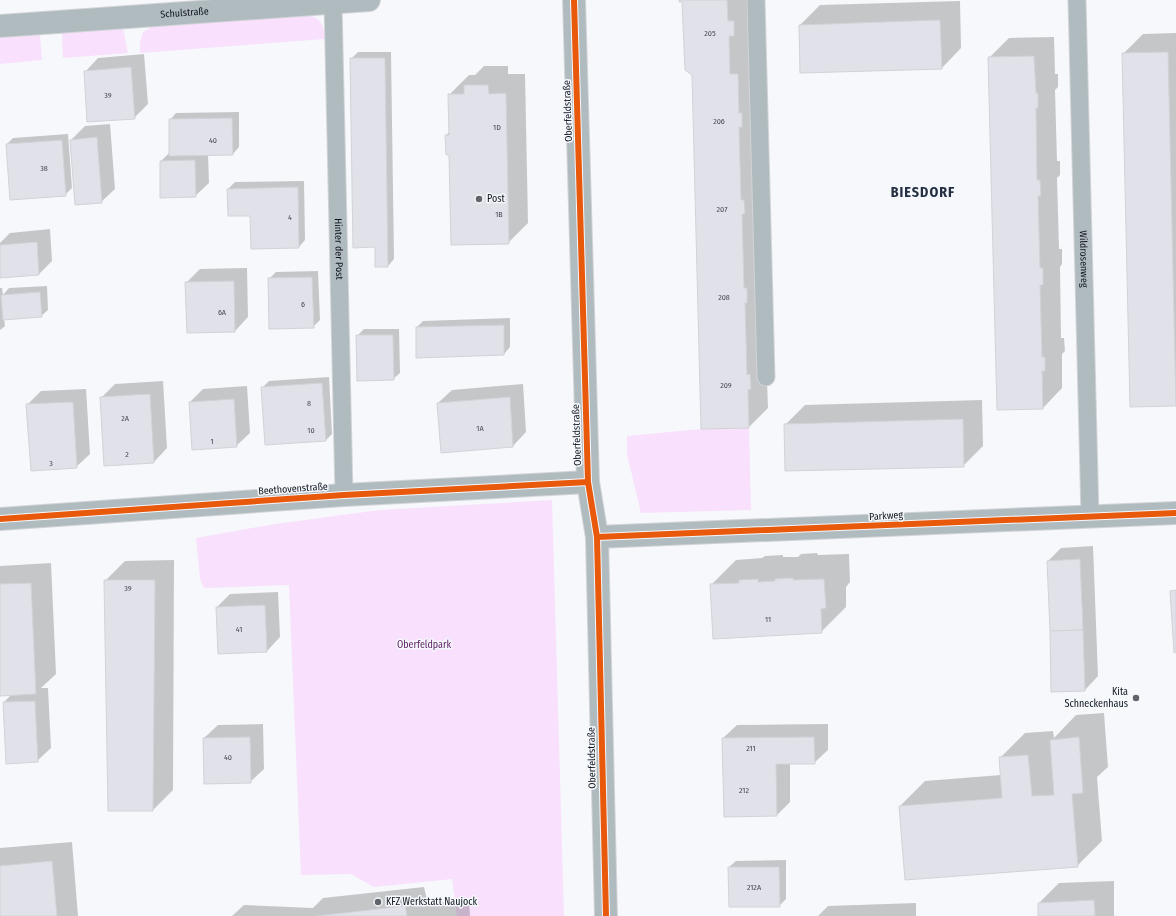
<svg xmlns="http://www.w3.org/2000/svg" width="1176" height="916" font-family="'Fira Sans Condensed',sans-serif">
	<style>
		.green { fill: #f9e0fd }
		.shadow { fill: #0003 }
		.building { fill: #e1e1e9; stroke: #d2d2d8 }
		.lines { fill: none; stroke-linecap: round; stroke-linejoin: round }
		.service-casing { stroke: #d2d4d7; stroke-width: 19 }
		.minor-casing { stroke: #d2d4d7; stroke-width: 24 }
		.tertiary-casing { stroke: #d2d4d7; stroke-width: 24 }
		.service { stroke: #b0bbbf; stroke-width: 17 }
		.minor { stroke: #b0bbbf; stroke-width: 22 }
		.tertiary { stroke: #b0bbbf; stroke-width: 22 }
		.cycleway-casing { stroke: #f5f8fc; stroke-width: 8 }
		.cycleway { stroke: #e8590c; stroke-width: 6 }
		.poi-dot { fill: #60646b; stroke: #f5f8fc; stroke-width: 1.5 }
		.labels { text-anchor: middle; dominant-baseline: central; stroke-width: 3; stroke-linejoin: round; paint-order: stroke }
		.number-label { font-size: 8px; fill: #464a52 }
		.street-label { font-size: 10px; fill: #10151d; stroke: #f5f8fc }
		.poi-label { font-size: 10px; fill: #10151d; stroke: #f5f8fc; text-anchor: start }
		.park-label { font-size: 10px; fill: #5c1d61; stroke: #f5f8fc }
		.district-label { font-size: 14px; font-weight: bold; letter-spacing: 1px; fill: #243041; stroke: #f5f8fc }
	</style>
	<rect width="100%" height="100%" fill="#f6f8fb"/>
	<g class="green">
		<path d="M307 15C321 18 324 25 325 39L140 53V43L143 32 153 26Z"/>
		<polygon points="123,29 128,53 63,58 62,33"/>
		<polygon points="40,35 42,60 0,64 0,38"/>
		<polygon points="749,428 751,510 641,513 627,454 627,436 701,429"/>
		<polygon points="552,500 564,916 457,916 452,879 374,887 351,874 301,875 289,585 204,588 200,579 196,538 275,524 380,510"/>
	</g>
	<g class="shadow">
		<polygon points="680,0 747,0 747,2 753,2 768,408 749,427 693,74 683,1"/>
		<polygon points="960,1 961,48 942,68 800,25 820,5"/>
		<polygon points="1176,33 1176,405 1131,406 1123,54 1143,34"/>
		<polygon points="1054,37 1055,74 1058,74 1058,87 1055,90 1057,161 1060,161 1060,175 1057,178 1059,249 1062,249 1062,264 1060,267 1061,338 1064,338 1065,351 1062,354 1062,388 1043,408 989,58 1009,38"/>
		<polygon points="358,52 391,52 394,259 388,266 376,246 351,59"/>
		<polygon points="144,54 148,104 134,118 85,72 98,58"/>
		<polygon points="484,66 508,66 508,74 525,74 528,223 508,243 450,154 446,135 450,132 449,95 469,75 475,75"/>
		<polygon points="239,112 239,147 233,154 208,154 209,183 195,196 161,161 170,152 170,120 176,113"/>
		<polygon points="110,124 115,189 101,202 71,140 85,126"/>
		<polygon points="68,134 72,188 65,195 7,144 13,138"/>
		<polygon points="304,181 305,240 299,247 228,189 235,182"/>
		<polygon points="50,229 52,261 39,274 0,277 0,243 10,233"/>
		<polygon points="247,268 248,317 235,331 186,283 200,269"/>
		<polygon points="318,271 320,320 313,327 269,279 276,272"/>
		<polygon points="47,286 48,310 41,316 4,319 5,326 0,330 0,288 2,288 3,295 9,288"/>
		<polygon points="510,318 510,347 504,354 417,327 423,321"/>
		<polygon points="364,329 399,329 400,373 393,379 357,336"/>
		<polygon points="329,377 332,434 326,440 262,388 269,381"/>
		<polygon points="163,381 167,448 154,462 105,465 101,398 115,384"/>
		<polygon points="523,384 526,432 513,446 438,403 452,390"/>
		<polygon points="247,386 250,433 236,446 190,402 203,389"/>
		<polygon points="86,389 90,454 76,467 27,405 41,391"/>
		<polygon points="982,400 983,446 963,466 785,425 805,405"/>
		<polygon points="1093,546 1098,676 1085,690 1048,561 1061,548"/>
		<polygon points="817,553 818,555 849,554 850,582 846,587 846,607 821,632 711,585 736,560 762,558 765,556 783,555 783,557 798,557 801,554"/>
		<polygon points="174,560 173,790 153,810 105,581 125,561"/>
		<polygon points="51,563 56,674 41,688 48,688 51,748 37,761 7,763 4,702 12,694 0,695 0,566"/>
		<polygon points="278,592 280,637 267,651 217,607 230,594"/>
		<polygon points="1104,713 1108,767 1097,777 1102,841 1077,866 900,806 925,781 1001,775 1000,758 1025,733 1053,731 1054,738 1076,715"/>
		<polygon points="263,724 264,769 250,782 204,738 218,725"/>
		<polygon points="828,724 828,750 814,763 790,763 790,802 777,815 723,738 737,725"/>
		<polygon points="72,842 78,916 0,916 0,848"/>
		<polygon points="786,860 786,899 779,906 729,867 736,861"/>
		<polygon points="1114,881 1114,916 1039,916 1039,903 1059,883"/>
		<polygon points="424,887 428,904 469,899 470,916 232,916 244,905 313,908 323,898"/>
		<polygon points="916,903 916,916 818,916 828,906"/>
	</g>
	<g class="building">
		<polygon points="679,0 727,0 728,21 734,21 734,36 729,36 730,74 738,74 739,113 742,113 742,127 739,127 741,200 744,200 745,214 742,214 744,288 747,288 747,303 745,303 747,375 750,374 751,389 748,390 749,428 701,429 692,75 685,70 682,2 679,2"/>
		<polygon points="940,20 942,69 800,73 799,25"/>
		<polygon points="1168,52 1176,406 1130,407 1122,53"/>
		<polygon points="1034,56 1036,93 1038,93 1038,108 1036,108 1037,180 1040,180 1041,196 1038,196 1040,268 1043,268 1043,285 1040,285 1042,357 1045,357 1045,371 1042,371 1043,409 997,410 988,57"/>
		<polygon points="350,58 385,58 388,267 375,267 375,247 353,248"/>
		<polygon points="131,67 135,119 87,122 84,71"/>
		<polygon points="464,85 488,85 489,94 506,93 509,244 451,245 449,155 446,155 445,135 449,135 448,94 464,94"/>
		<polygon points="232,118 233,155 169,156 169,119"/>
		<polygon points="97,137 102,203 75,205 70,140"/>
		<polygon points="62,140 66,196 10,200 6,144"/>
		<polygon points="195,160 196,197 160,198 160,161"/>
		<polygon points="298,187 299,248 251,249 250,216 228,216 227,189"/>
		<polygon points="37,242 39,275 0,278 0,245"/>
		<polygon points="312,277 314,328 269,329 268,278"/>
		<polygon points="234,281 235,332 187,333 185,282"/>
		<polygon points="40,292 42,317 3,320 1,295"/>
		<polygon points="504,325 504,355 416,358 416,327"/>
		<polygon points="356,335 393,335 394,380 357,381"/>
		<polygon points="322,383 326,441 265,445 261,387"/>
		<polygon points="150,394 154,463 104,466 100,397"/>
		<polygon points="510,397 513,447 441,453 437,403"/>
		<polygon points="234,399 237,447 192,450 189,402"/>
		<polygon points="73,402 77,468 31,471 26,404"/>
		<polygon points="963,419 964,467 785,471 784,424"/>
		<polygon points="1080,559 1083,630 1050,631 1047,561"/>
		<polygon points="793,578 793,580 824,579 826,608 821,609 822,633 713,639 710,584 739,583 739,580 758,579 758,582 775,581 775,579"/>
		<polygon points="104,580 155,580 153,811 108,811"/>
		<polygon points="31,583 36,694 0,696 0,584"/>
		<polygon points="1176,590 1176,652 1174,653 1170,591"/>
		<polygon points="265,605 267,652 218,654 216,607"/>
		<polygon points="1083,630 1085,691 1051,692 1050,631"/>
		<polygon points="35,701 38,762 6,764 3,702"/>
		<polygon points="250,737 251,783 204,784 203,738"/>
		<polygon points="814,737 815,764 776,764 777,816 724,817 722,738"/>
		<polygon points="1079,737 1083,793 1072,794 1078,867 905,880 899,806 1002,798 999,757 1028,755 1032,796 1054,795 1050,740"/>
		<polygon points="52,861 57,916 0,916 0,866"/>
		<polygon points="728,867 779,867 780,907 729,907"/>
		<polygon points="1094,900 1095,916 1038,916 1038,903"/>
		<polygon points="405,906 407,916 317,916"/>
	</g>
	<g class="lines">
		<g class="service-casing">
			<g id="service">
				<polyline points="756,0 766,377"/>
				<path id="s1" d="M1077 0 1090 517"/>
				<path id="s2" d="M333 3 344 495"/>
			</g>
		</g>
		<g class="minor-casing">
			<g id="minor">
				<path id="s3" d="M0 26 369 0"/>
				<polyline points="0,519 344,495 588,482"/>
				<polyline points="597,537 1176,513"/>
			</g>
		</g>
		<g class="tertiary-casing">
			<polyline id="tertiary" points="574,0 588,482 597,537 606,916"/>
		</g>
		<use href="#service" class="service"/>
		<use href="#minor" class="minor"/>
		<use href="#tertiary" class="tertiary"/>
		<g class="cycleway-casing">
			<g id="cycleway">
				<polyline points="574,0 588,482 597,537 606,916"/>
				<polyline points="0,519 344,495 588,482"/>
				<polyline points="597,537 1176,513"/>
			</g>
		</g>
		<use href="#cycleway" class="cycleway"/>
	</g>
	<g class="poi-dot">
		<circle cx="479" cy="199" r="4"/>
		<circle cx="1136" cy="698" r="4"/>
		<circle cx="378" cy="902" r="4"/>
	</g>
	<g class="labels">
		<g class="number-label">
			<text x="710" y="33">205</text>
			<text x="108" y="95">39</text>
			<text x="719" y="121">206</text>
			<text x="497" y="127">1D</text>
			<text x="213" y="140">40</text>
			<text x="44" y="168">38</text>
			<text x="722" y="209">207</text>
			<text x="499" y="214">1B</text>
			<text x="290" y="217">4</text>
			<text x="724" y="297">208</text>
			<text x="303" y="304">6</text>
			<text x="222" y="312">6A</text>
			<text x="726" y="385">209</text>
			<text x="309" y="403">8</text>
			<text x="125" y="418">2A</text>
			<text x="480" y="428">1A</text>
			<text x="311" y="430">10</text>
			<text x="212" y="441">1</text>
			<text x="127" y="454">2</text>
			<text x="51" y="463">3</text>
			<text x="128" y="588">39</text>
			<text x="768" y="619">11</text>
			<text x="239" y="629">41</text>
			<text x="751" y="748">211</text>
			<text x="228" y="757">40</text>
			<text x="744" y="790">212</text>
			<text x="754" y="887">212A</text>
		</g>
		<g class="street-label">
			<text stroke="none"><textPath href="#s3" startOffset="185">Schulstraße</textPath></text>
			<text transform="translate(568 111) rotate(-92)">Oberfeldstraße</text>
			<text stroke="none"><textPath href="#s2" startOffset="246">Hinter der Post</textPath></text>
			<text stroke="none"><textPath href="#s1" startOffset="259">Wildrosenweg</textPath></text>
			<text transform="translate(577 435) rotate(-92)">Oberfeldstraße</text>
			<text transform="translate(293 489) rotate(-4)">Beethovenstraße</text>
			<text transform="translate(886 516) rotate(-3)">Parkweg</text>
			<text transform="translate(592 758) rotate(-91)">Oberfeldstraße</text>
		</g>
		<g class="poi-label">
			<text x="487" y="199">Post</text>
			<text x="1128" y="692" text-anchor="end">Kita<tspan x="1128" dy="12">Schneckenhaus</tspan></text>
			<text x="386" y="902">KFZ Werkstatt Naujock</text>
		</g>
		<g class="park-label">
			<text x="424" y="645">Oberfeldpark</text>
		</g>
		<g class="district-label">
			<text x="923" y="192">BIESDORF</text>
		</g>
	</g>
</svg>
